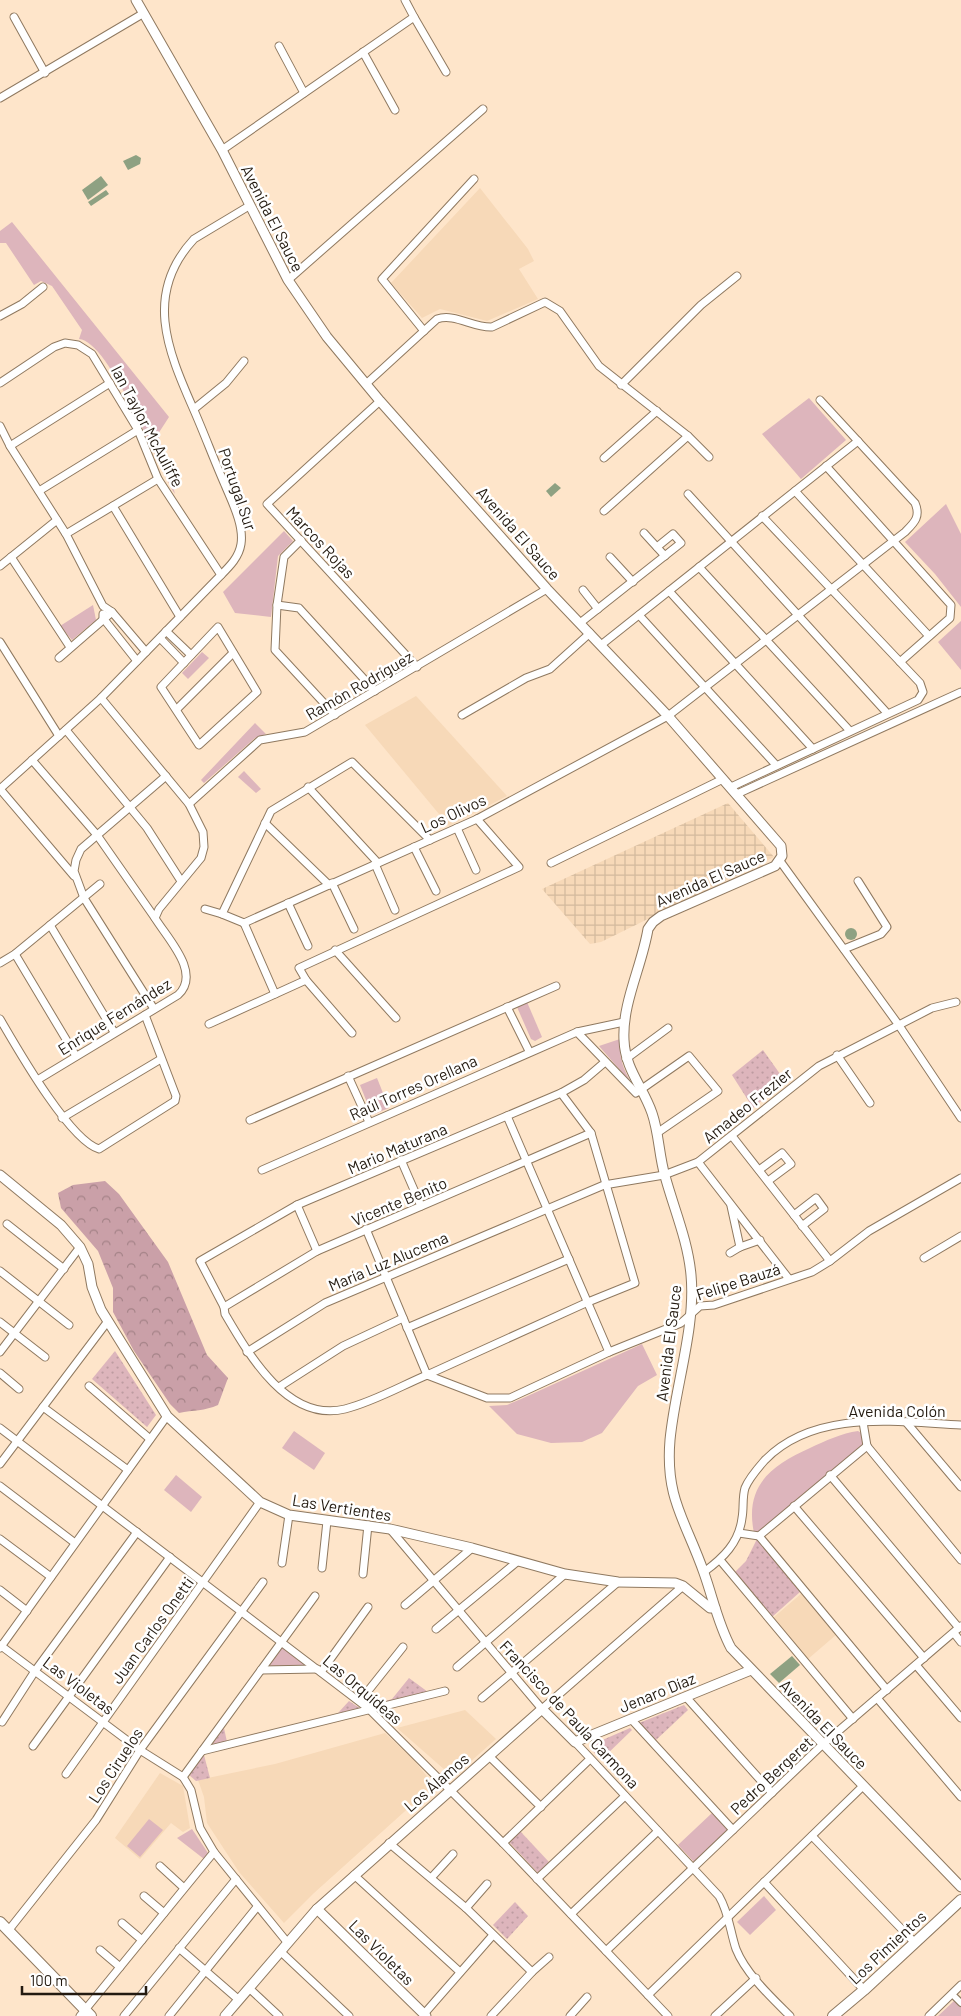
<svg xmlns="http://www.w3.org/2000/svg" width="961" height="2016" font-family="Barlow,sans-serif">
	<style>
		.built { fill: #f7d9b8 }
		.industrial { fill: url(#industrial-grid) }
		.grass { fill: url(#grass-dots) }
		.forest { fill: url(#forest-crowns) }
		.park { fill: #ddb5bc }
		.water { fill: #8ea182 }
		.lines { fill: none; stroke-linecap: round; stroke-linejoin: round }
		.pedestrian-casing { stroke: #8f7960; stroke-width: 8 }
		.minor-casing { stroke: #8f7960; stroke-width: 9 }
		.tertiary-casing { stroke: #8f7960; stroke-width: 11 }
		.secondary-casing { stroke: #8f7960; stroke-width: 12 }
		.pedestrian { stroke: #fff; stroke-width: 5.5 }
		.minor { stroke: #fff; stroke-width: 7 }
		.tertiary { stroke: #fff; stroke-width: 9 }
		.secondary { stroke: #fff; stroke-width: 10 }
		.labels { text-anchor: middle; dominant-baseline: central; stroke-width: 5; stroke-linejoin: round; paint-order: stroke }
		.street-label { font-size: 16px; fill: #231a10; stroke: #fff }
	</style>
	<defs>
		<pattern id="industrial-grid" width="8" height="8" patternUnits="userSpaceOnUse" patternTransform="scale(1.25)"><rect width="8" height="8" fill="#f7d9b8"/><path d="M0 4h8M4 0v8" fill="none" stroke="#d3ba9d"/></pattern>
		<pattern id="grass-dots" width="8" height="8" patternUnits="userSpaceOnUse" patternTransform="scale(1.25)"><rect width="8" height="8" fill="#ddb5bc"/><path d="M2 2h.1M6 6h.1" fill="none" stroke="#bd9ba1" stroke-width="1.8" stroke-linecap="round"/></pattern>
		<pattern id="forest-crowns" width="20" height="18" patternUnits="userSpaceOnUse" patternTransform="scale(1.25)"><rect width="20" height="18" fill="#caa0a8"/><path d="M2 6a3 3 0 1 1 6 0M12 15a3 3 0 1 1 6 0" fill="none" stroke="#a48287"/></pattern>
	</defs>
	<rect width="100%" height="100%" fill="#fee5ca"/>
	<g class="built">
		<polygon points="480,188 528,249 534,261 519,269 538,299 487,321 440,309 422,318 391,283"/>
		<polygon points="416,696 417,697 507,796 449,826 365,725"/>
		<polygon points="802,1593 837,1634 808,1659 773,1618"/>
		<polygon points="465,1710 496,1739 453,1777 397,1728"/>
		<polygon points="385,1733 413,1759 434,1785 314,1893 284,1923 239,1872 207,1823 204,1797 198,1780 275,1764"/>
		<polygon points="160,1773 183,1786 190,1828 183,1832 171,1823 140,1859 115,1838"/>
	</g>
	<polygon class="industrial" points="728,803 774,857 601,942 590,944 542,889"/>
	<g class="grass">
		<polygon points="763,1050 785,1081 753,1108 732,1075"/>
		<polygon points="115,1351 156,1415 147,1427 92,1379"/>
		<polygon points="757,1539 800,1592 772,1617 733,1574 746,1561"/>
		<polygon points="409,1678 428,1692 380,1705 379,1703 392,1699"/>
		<polygon points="349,1701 361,1709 338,1713"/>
		<polygon points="684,1705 688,1710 656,1740 639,1723"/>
		<polygon points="224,1728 227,1742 211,1746"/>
		<polygon points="630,1728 632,1730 601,1760 590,1748 591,1745"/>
		<polygon points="204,1755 210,1778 196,1781 189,1775"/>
		<polygon points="520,1831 549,1862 538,1873 509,1842"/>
		<polygon points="515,1902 528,1916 507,1939 493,1925"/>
	</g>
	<path class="forest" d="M105 1181 119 1194 168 1262 207 1355 228 1378 218 1405C205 1411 193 1410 179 1413L170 1404 134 1351 113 1312V1288L98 1251 61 1208 58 1193 73 1185Z"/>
	<g class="park">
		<path d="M12 222 169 417 158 434 175 494C158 467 110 341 79 339L82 330 52 286 41 281 34 285 6 243H0V231Z"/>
		<polygon points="809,398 846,440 801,479 762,434"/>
		<polygon points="946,504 961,534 961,607 935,574 905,542"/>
		<polygon points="284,531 293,541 278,556 271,617 235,613 223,592"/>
		<polygon points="93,605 96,620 72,640 60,626"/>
		<polygon points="961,621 961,670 938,642"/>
		<polygon points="202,652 209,658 188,679 182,673"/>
		<polygon points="255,723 266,734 255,738 204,783 201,780"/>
		<polygon points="244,771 261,789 256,793 238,777"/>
		<polygon points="527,1002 542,1037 535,1041 531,1039 517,1007"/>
		<path d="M620 1039C619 1058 623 1069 632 1084L599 1046Z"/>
		<polygon points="377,1078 389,1108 372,1115 360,1085"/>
		<polygon points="642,1344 657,1375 638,1386 602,1433 582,1442 551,1443 517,1434 489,1406 507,1405 521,1399"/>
		<polygon points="294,1431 325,1453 314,1470 282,1448"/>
		<path d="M858 1431 863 1434 862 1447 761 1532 754 1533C744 1485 772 1465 810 1448 825 1441 842 1433 858 1431Z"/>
		<polygon points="176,1475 202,1497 191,1512 164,1490"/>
		<polygon points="283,1646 308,1668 267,1666"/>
		<polygon points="712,1813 728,1829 694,1862 678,1845"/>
		<polygon points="149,1819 163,1830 140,1857 127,1846"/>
		<polygon points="192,1829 208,1853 204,1859 177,1838"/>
		<polygon points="764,1896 776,1910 750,1935 737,1922"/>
		<polygon points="955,2000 961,2004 961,2016 938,2016"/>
	</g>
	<g class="water">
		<polygon points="136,155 141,158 140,164 128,170 123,161"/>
		<polygon points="101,176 108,185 88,200 82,190"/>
		<polygon points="106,190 109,194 91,206 88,202"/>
		<polygon points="555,483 561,488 551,497 546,491"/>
		<circle cx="851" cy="934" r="6"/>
		<polygon points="792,1656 800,1665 779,1683 770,1674"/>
	</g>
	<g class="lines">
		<g class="pedestrian-casing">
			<polyline id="pedestrian" points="952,1994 961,2003"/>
		</g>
		<g class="minor-casing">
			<g id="minor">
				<polyline points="14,17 45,73"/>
				<polyline points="414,17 446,72"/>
				<polyline points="279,46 304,93"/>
				<polyline points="363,52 395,110"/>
				<polyline points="0,98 144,13"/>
				<polyline points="222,150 414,17 405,0"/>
				<polyline points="288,280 483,109"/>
				<polyline points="0,316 22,304 43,287"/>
				<polyline points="424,331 382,279 474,179"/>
				<polyline points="0,383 54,347 65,343 78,345 92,354 138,430 158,479 221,575"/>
				<path d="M366 384 437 319C455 313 473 328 492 327L545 302 560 311 599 366 688 436 709 457"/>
				<polyline points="621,385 701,305 737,276"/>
				<polyline points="380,401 267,504 417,667"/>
				<polyline points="194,409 226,383 244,361"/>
				<polyline points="0,426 10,446 66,534 103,606 112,612 146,652"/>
				<polyline points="10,446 110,383"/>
				<polyline points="604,458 657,411"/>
				<polyline points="826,466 951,605 950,618 900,662"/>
				<polyline points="39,491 138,430"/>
				<polyline points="795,491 929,636"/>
				<polyline points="688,494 887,713"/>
				<polyline points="113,506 180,617"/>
				<polyline points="604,511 688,436"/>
				<polyline points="644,533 665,556"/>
				<polyline points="66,534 158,479"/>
				<polyline points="301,540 284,557 277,605 275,650 335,715"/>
				<polyline points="11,557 70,647"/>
				<polyline points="610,557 633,582"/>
				<polyline points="0,566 57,520"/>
				<polyline points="699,567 850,731"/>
				<polyline points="583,590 598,609"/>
				<polyline points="669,591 813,749"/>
				<polyline points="277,605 299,608 375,691"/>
				<polyline points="103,614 103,618 137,661"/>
				<polyline points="639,615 776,765"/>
				<polyline points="580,623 681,543 673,534 657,547"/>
				<polygon points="218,627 257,692 199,745 161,687"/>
				<polyline points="166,631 191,655"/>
				<polyline points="160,638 184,663"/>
				<polyline points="0,642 59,736"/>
				<polyline points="601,645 858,441"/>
				<polyline points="59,658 112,612"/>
				<polyline points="177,709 233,653"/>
				<polyline points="462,715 526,678 550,669 590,633"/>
				<polyline points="66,730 147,828 181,881"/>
				<polyline points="32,760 97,835 155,918"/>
				<polyline points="308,787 378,863"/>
				<polyline points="731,787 918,700 923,692 920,683 762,516"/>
				<path d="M0 789 101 698 221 575C230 566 239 557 241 544 244 525 232 502 225 485 214 460 204 433 193 408 167 349 144 293 194 239L249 206"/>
				<polyline points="0,789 74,876"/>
				<polyline points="737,794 961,692"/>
				<polyline points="189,804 260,740 305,732 547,589"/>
				<polyline points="265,823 329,885"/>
				<polyline points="457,828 476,870"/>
				<polyline points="414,847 436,891"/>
				<polyline points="780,861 898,1024 961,1118"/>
				<polyline points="551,863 723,779"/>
				<polyline points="375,864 395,910"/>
				<polyline points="332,883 354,929"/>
				<polyline points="288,903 308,946"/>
				<polyline points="205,909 222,914"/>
				<path d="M244 923 477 819 668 716 905 532C914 523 921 517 915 503L820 400"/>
				<polyline points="244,923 222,914 271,811 352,762 430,840"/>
				<polyline points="244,923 275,994"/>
				<polyline points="50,925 114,1032"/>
				<polyline points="844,949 881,934 887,927 858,881"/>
				<polyline points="335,950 396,1018"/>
				<polyline points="15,954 76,1056"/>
				<polyline points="0,963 15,954 100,884"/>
				<polyline points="507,1007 529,1051"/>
				<polyline points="154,1009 84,898 74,871 76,860 81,849 166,776"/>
				<path d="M0 1019C17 1048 69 1140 99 1149L175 1101 176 1096 145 1015"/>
				<polyline points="209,1024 306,980"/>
				<polyline points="577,1032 636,1093 689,1056 718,1091 657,1133"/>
				<polyline points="352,1033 306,980 299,968 519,867 477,819"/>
				<polyline points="837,1055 870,1103"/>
				<polyline points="626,1059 668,1028"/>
				<path d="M605 1062 584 1080 561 1093 297 1205 200 1261 224 1307 225 1314C249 1355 288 1423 345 1409 373 1402 401 1386 427 1375L487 1398H510L609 1352 681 1323 700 1306 714 1305 812 1272 830 1261 869 1231 961 1178"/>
				<polyline points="348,1076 369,1122"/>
				<path d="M39 1079 178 995C202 973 167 938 155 918L159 909 201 858 204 847 203 832 189 804 101 698"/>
				<polyline points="507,1116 609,1352"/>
				<polyline points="62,1118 161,1059"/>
				<polyline points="250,1120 556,986"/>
				<polyline points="732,1136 830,1261"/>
				<polyline points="401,1160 421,1206"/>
				<polyline points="698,1162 789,1279"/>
				<polyline points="262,1170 577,1032 624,1022"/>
				<polyline points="759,1170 782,1153 791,1164 768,1181"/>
				<polyline points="297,1205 317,1251"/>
				<polyline points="731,1206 740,1247"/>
				<polyline points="794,1215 816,1198 824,1209 802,1226"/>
				<polyline points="7,1224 64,1269"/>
				<polyline points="366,1229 427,1375 588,1302 635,1283 591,1133 561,1093"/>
				<polyline points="730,1253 740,1247 760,1240"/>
				<polyline points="924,1258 961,1236"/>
				<polyline points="0,1271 69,1325"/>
				<polyline points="224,1307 317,1251 591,1133"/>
				<polyline points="0,1322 45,1357"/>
				<polyline points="407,1328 569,1259"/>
				<polyline points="0,1352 80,1247"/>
				<polyline points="247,1352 325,1303 604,1185 664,1175 698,1162 819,1066 932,1008 956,1002"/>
				<polyline points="0,1373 19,1389"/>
				<polyline points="89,1386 150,1439"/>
				<polyline points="279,1387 343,1346 403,1318"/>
				<polyline points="43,1407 128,1470"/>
				<polyline points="863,1422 867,1446"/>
				<polyline points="906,1422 961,1487"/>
				<polyline points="0,1428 369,1709 503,1843 668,2016"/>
				<polyline points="867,1446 961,1560"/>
				<polyline points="0,1464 108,1321"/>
				<polyline points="830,1475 959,1628"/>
				<polyline points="0,1486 75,1543"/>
				<polyline points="794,1506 924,1658"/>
				<polyline points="390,1529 542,1709 683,1586"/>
				<polyline points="739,1533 759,1536 867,1446"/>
				<polyline points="759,1536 887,1690"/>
				<polyline points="0,1539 51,1577"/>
				<polyline points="720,1560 853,1719"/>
				<polyline points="282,1563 289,1515"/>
				<polyline points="322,1568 327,1521"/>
				<path d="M704 1572C723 1558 739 1543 742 1518 744 1508 742 1498 745 1488 749 1478 758 1468 765 1460 815 1409 896 1422 961 1425"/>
				<polyline points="363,1574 368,1525"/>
				<polyline points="0,1590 27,1611"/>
				<polyline points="405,1605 472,1548"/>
				<polyline points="436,1629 518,1561"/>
				<polyline points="954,1633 961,1642"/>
				<polyline points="0,1645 140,1750 183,1777 191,1790 200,1828 214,1852 287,1942"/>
				<polyline points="0,1648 167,1416"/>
				<polyline points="916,1665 961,1718"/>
				<polyline points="457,1667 565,1574"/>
				<polyline points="261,1670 317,1669"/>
				<polyline points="321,1672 368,1607"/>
				<polyline points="686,1697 772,1793"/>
				<polyline points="482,1698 618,1582"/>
				<polyline points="877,1698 961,1797"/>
				<polyline points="360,1701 403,1647"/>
				<polyline points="631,1719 733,1830"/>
				<polyline points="2,1722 35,1671 137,1532"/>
				<path d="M575 1742 719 1896C729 1913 730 1931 736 1949 746 1974 771 1997 790 2016"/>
				<polyline points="33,1746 170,1557"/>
				<polyline points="202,1751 445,1691"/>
				<polyline points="489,1756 541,1807"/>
				<polyline points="66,1774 260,1502"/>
				<polyline points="183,1777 315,1596"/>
				<polyline points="812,1836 915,1943"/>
				<polyline points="389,1843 466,1908 532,1972 491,2016"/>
				<polyline points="503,1843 590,1759"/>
				<polyline points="160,1866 184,1888"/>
				<polyline points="354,1875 460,1972"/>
				<polyline points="431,1878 453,1854"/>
				<polyline points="537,1879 625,1796"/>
				<polyline points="764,1882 864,1990"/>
				<polyline points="144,1896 164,1913"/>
				<polyline points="466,1908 487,1884"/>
				<polyline points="571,1914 658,1831"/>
				<polyline points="122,1923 142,1940"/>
				<polyline points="8,1931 96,1820 140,1750 263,1582"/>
				<polyline points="179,1948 239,2000"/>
				<polyline points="100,1950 120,1967"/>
				<polyline points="280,1951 349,2016"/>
				<polyline points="606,1951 822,1745 961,1626"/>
				<polyline points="532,1972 549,1957"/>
				<polyline points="249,1988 279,2016"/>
				<polyline points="648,1995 863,1786"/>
				<polyline points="424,2014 493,1935"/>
				<polyline points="80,2016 214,1852"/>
				<polyline points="124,2016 236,1879"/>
				<polyline points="169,2016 257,1907"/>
				<polyline points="570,2016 587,1997"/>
				<polyline points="715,2016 756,1978"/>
				<polyline points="929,2016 961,1985"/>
			</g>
		</g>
		<g class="tertiary-casing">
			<g id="tertiary">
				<path d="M136 0 222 150 288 280 327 337 380 401 547 589 668 716 781 846 782 856 775 866 661 916 653 922 648 929C642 966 622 1003 624 1040 625 1069 643 1087 652 1113 659 1133 659 1156 665 1176 674 1209 688 1241 691 1275 696 1327 675 1387 670 1440 665 1499 686 1521 704 1573 713 1598 718 1624 731 1648L961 1887"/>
				<polyline points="0,1175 61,1225 80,1247 88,1264 92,1287 101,1310 167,1416 260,1502 289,1515 390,1529 472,1548 565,1574 618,1582 675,1583 683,1586 710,1608 715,1608"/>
				<polyline points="317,1909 426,2016"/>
				<polyline points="225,2016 317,1909 542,1709 575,1742 751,1670"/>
			</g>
		</g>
		<g class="secondary-casing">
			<g id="secondary">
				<polyline points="0,1922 91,2016"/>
				<polyline points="833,2016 864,1990 961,1900"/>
			</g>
		</g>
		<use href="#pedestrian" class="pedestrian"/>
		<use href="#minor" class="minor"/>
		<use href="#tertiary" class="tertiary"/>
		<use href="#secondary" class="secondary"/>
	</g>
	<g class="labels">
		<g class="street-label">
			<text transform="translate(273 218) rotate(63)">Avenida El Sauce</text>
			<text transform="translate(148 426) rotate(62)">Ian Taylor McAuliffe</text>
			<text transform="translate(238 489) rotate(71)">Portugal Sur</text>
			<text transform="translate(519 533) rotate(49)">Avenida El Sauce</text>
			<text transform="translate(321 542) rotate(47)">Marcos Rojas</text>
			<text transform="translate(359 685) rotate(-30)">Ramón Rodríguez</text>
			<text transform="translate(453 813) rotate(-25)">Los Olivos</text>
			<text transform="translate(710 878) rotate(-24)">Avenida El Sauce</text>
			<text transform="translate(114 1016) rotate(-32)">Enrique Fernández</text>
			<text transform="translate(413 1087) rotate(-24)">Raúl Torres Orellana</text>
			<text transform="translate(747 1105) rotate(-39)">Amadeo Frezier</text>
			<text transform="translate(397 1148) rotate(-23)">Mario Maturana</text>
			<text transform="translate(399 1201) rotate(-23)">Vicente Benito</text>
			<text transform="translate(388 1261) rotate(-23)">María Luz Alucema</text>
			<text transform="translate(738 1281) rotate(-18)">Felipe Bauzá</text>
			<text transform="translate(668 1343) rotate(-83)">Avenida El Sauce</text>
			<text x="897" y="1410">Avenida Colón</text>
			<text transform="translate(342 1507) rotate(9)">Las Vertientes</text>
			<text transform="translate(152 1630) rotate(-54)">Juan Carlos Onetti</text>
			<text transform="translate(79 1685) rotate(37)">Las Violetas</text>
			<text transform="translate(363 1689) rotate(40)">Las Orquídeas</text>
			<text transform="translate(657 1692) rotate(-22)">Jenaro Díaz</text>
			<text transform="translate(570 1714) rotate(47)">Francisco de Paula Carmona</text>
			<text transform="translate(824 1724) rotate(46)">Avenida El Sauce</text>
			<text transform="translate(115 1765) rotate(-57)">Los Ciruelos</text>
			<text transform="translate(771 1775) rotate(-43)">Pedro Bergeret</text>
			<text transform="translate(436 1782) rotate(-41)">Los Álamos</text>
			<text transform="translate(887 1947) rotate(-43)">Los Pimientos</text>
			<text transform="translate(382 1952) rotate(45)">Las Violetas</text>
		</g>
	</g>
	<path d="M22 1986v8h124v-8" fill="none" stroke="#231a10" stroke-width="2.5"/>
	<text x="30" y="1986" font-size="15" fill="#231a10" stroke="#ffffff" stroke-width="4" paint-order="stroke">100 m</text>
</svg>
